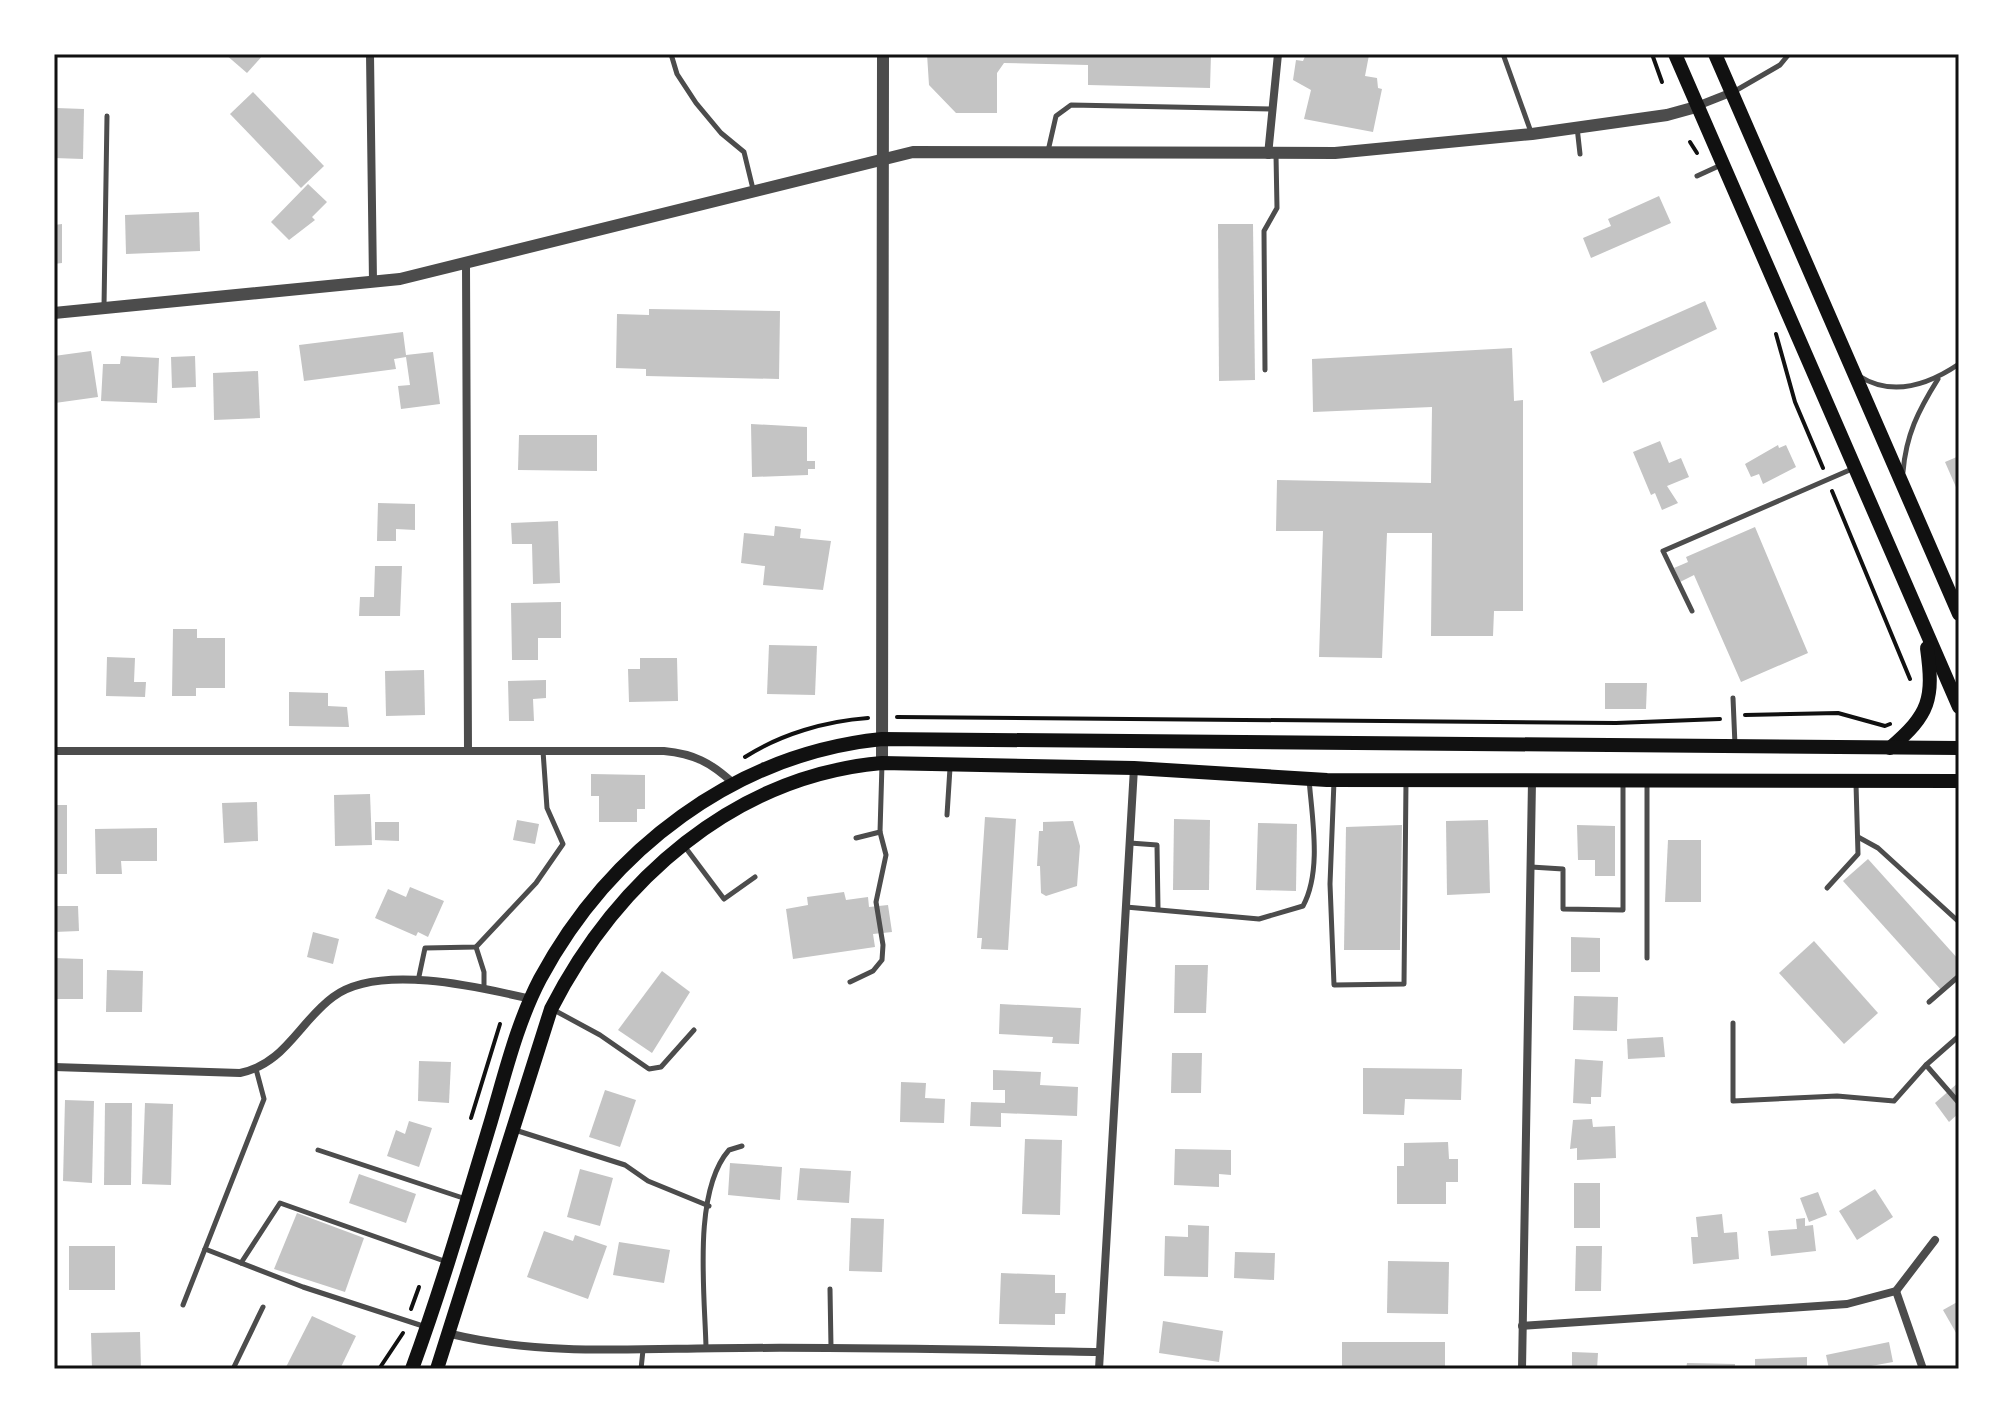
<svg xmlns="http://www.w3.org/2000/svg" width="2013" height="1423" font-family="'Archivo Narrow',sans-serif">
	<style>
		.building { fill: #c4c4c4 }
		.lines { fill: none; stroke-linecap: round; stroke-linejoin: round }
		.path { stroke: #111; stroke-width: 4 }
		.service { stroke: #4c4c4c; stroke-width: 5 }
		.minor { stroke: #4c4c4c; stroke-width: 8 }
		.tertiary { stroke: #4c4c4c; stroke-width: 12 }
		.secondary { stroke: #111; stroke-width: 14 }
		.neatline { fill: none; stroke: #111; stroke-width: 3 }
	</style>
	<rect width="100%" height="100%" fill="#fff"/>
	<g class="building">
		<polygon points="225,54 264,54 247,73"/>
		<polygon points="927,54 1211,54 1210,88 1088,85 1088,65 1004,63 997,73 997,113 956,113 929,85"/>
		<polygon points="1306,54 1369,55 1365,76 1377,78 1378,88 1382,89 1373,132 1304,119 1311,90 1293,80 1296,60 1303,61"/>
		<polygon points="253,92 324,166 301,188 230,114"/>
		<polygon points="56,108 84,109 83,159 54,158"/>
		<polygon points="308,184 327,202 312,217 315,220 289,240 271,222"/>
		<polygon points="1659,196 1671,223 1591,258 1583,238 1611,226 1608,219"/>
		<polygon points="199,212 200,251 126,254 125,215"/>
		<polygon points="62,224 62,263 54,264 54,225"/>
		<polygon points="1218,224 1253,224 1255,380 1219,381"/>
		<polygon points="1705,301 1717,329 1603,383 1590,352"/>
		<polygon points="649,309 780,311 779,379 646,376 646,369 616,368 617,314 649,315"/>
		<polygon points="403,332 406,355 433,352 440,404 401,409 398,386 410,385 406,357 394,359 396,369 304,381 299,345"/>
		<polygon points="1512,348 1514,401 1523,400 1523,611 1494,611 1493,636 1431,636 1432,533 1387,533 1382,658 1319,657 1323,531 1276,531 1277,480 1431,483 1432,407 1313,412 1312,359"/>
		<polygon points="91,351 98,397 55,403 54,356"/>
		<polygon points="121,356 159,358 157,403 101,401 103,364 120,364"/>
		<polygon points="195,356 196,387 172,388 171,357"/>
		<polygon points="258,371 260,418 214,420 213,373"/>
		<polygon points="751,424 807,427 807,461 815,461 815,469 808,469 808,475 752,477"/>
		<polygon points="519,435 597,435 597,471 518,470"/>
		<polygon points="1660,441 1669,463 1681,458 1689,477 1667,486 1678,503 1662,510 1655,493 1651,495 1633,452"/>
		<polygon points="1778,445 1779,448 1786,445 1796,467 1763,484 1759,474 1751,477 1745,464"/>
		<polygon points="1959,456 1959,494 1945,462"/>
		<polygon points="378,503 415,504 415,530 396,529 396,541 377,541"/>
		<polygon points="558,521 560,583 533,584 532,544 512,544 511,523"/>
		<polygon points="775,526 801,529 800,538 831,541 823,590 763,585 765,566 741,563 744,533 774,536"/>
		<polygon points="1755,527 1808,653 1741,682 1694,575 1680,582 1674,568 1688,562 1686,557"/>
		<polygon points="375,566 402,566 400,616 359,616 360,597 374,597"/>
		<polygon points="561,602 561,638 538,638 538,660 512,660 511,603"/>
		<polygon points="173,629 197,629 197,638 225,638 225,688 196,688 196,696 172,696"/>
		<polygon points="769,645 817,646 815,695 767,694"/>
		<polygon points="107,657 135,658 134,682 146,682 145,697 106,696"/>
		<polygon points="640,658 677,658 678,701 629,702 628,669 640,669"/>
		<polygon points="424,670 425,715 386,716 385,671"/>
		<polygon points="546,680 546,698 533,699 534,721 509,721 508,681"/>
		<polygon points="1605,683 1647,683 1646,709 1605,709"/>
		<polygon points="289,692 328,693 328,706 347,707 349,727 289,726"/>
		<polygon points="591,774 645,775 645,809 637,809 637,822 599,822 599,796 591,796"/>
		<polygon points="370,794 372,845 335,846 334,795"/>
		<polygon points="257,802 258,841 224,843 222,803"/>
		<rect x="54" y="805" width="13" height="69"/>
		<polygon points="985,817 1016,819 1008,950 981,949 982,938 977,938"/>
		<polygon points="1174,819 1210,820 1209,890 1173,890"/>
		<polygon points="517,820 539,824 535,844 513,840"/>
		<polygon points="1488,820 1490,893 1447,895 1446,821"/>
		<polygon points="1073,821 1080,846 1077,886 1046,896 1041,893 1040,866 1037,866 1039,831 1043,831 1043,822"/>
		<polygon points="375,822 399,822 399,841 375,840"/>
		<polygon points="1258,823 1297,824 1296,891 1256,890"/>
		<polygon points="1402,825 1400,950 1344,950 1346,827"/>
		<polygon points="1577,825 1615,826 1615,876 1595,876 1595,860 1578,860"/>
		<polygon points="157,828 157,861 121,861 122,874 96,874 95,829"/>
		<polygon points="1668,840 1701,840 1701,902 1665,902"/>
		<polygon points="1868,859 1959,960 1959,977 1943,992 1843,881"/>
		<polygon points="410,887 444,901 428,937 418,932 416,936 375,918 388,889 406,897"/>
		<polygon points="844,892 846,900 868,897 869,907 888,905 892,932 873,934 875,947 793,959 786,909 808,905 807,897"/>
		<polygon points="54,906 78,906 79,931 54,932"/>
		<polygon points="313,932 339,939 333,964 307,957"/>
		<polygon points="1571,937 1600,938 1600,972 1571,972"/>
		<polygon points="1814,941 1878,1013 1844,1044 1779,973"/>
		<polygon points="54,958 83,959 83,999 54,999"/>
		<polygon points="1175,965 1208,965 1206,1013 1174,1013"/>
		<polygon points="107,970 143,971 142,1012 106,1012"/>
		<polygon points="662,971 690,992 652,1053 618,1030"/>
		<polygon points="1574,996 1618,997 1617,1031 1573,1030"/>
		<polygon points="1000,1004 1081,1008 1079,1044 1052,1043 1053,1037 999,1034"/>
		<polygon points="1663,1037 1665,1057 1628,1059 1627,1039"/>
		<polygon points="1172,1053 1202,1053 1201,1093 1171,1093"/>
		<polygon points="1575,1059 1603,1061 1601,1097 1591,1097 1591,1104 1573,1103"/>
		<polygon points="419,1061 451,1062 449,1103 418,1101"/>
		<polygon points="1363,1068 1462,1069 1461,1100 1405,1099 1404,1115 1363,1114"/>
		<polygon points="993,1070 1041,1072 1040,1085 1078,1087 1077,1116 1001,1113 1001,1127 970,1126 971,1102 1005,1103 1005,1090 993,1090"/>
		<polygon points="901,1082 926,1083 925,1098 945,1099 944,1123 900,1122"/>
		<polygon points="1959,1082 1959,1113 1949,1122 1935,1103"/>
		<polygon points="605,1090 636,1100 620,1147 589,1137"/>
		<polygon points="65,1100 94,1101 92,1183 63,1181"/>
		<polygon points="105,1103 132,1103 131,1185 104,1185"/>
		<polygon points="145,1103 173,1104 171,1185 142,1184"/>
		<polygon points="1592,1119 1593,1127 1615,1126 1616,1158 1577,1160 1577,1148 1570,1149 1573,1120"/>
		<polygon points="409,1121 432,1128 419,1167 387,1156 396,1130 405,1134"/>
		<polygon points="1025,1139 1062,1140 1060,1215 1022,1214"/>
		<polygon points="1448,1142 1449,1159 1458,1159 1458,1182 1446,1182 1446,1204 1397,1204 1397,1166 1404,1166 1404,1143"/>
		<polygon points="1175,1149 1231,1150 1231,1175 1219,1174 1219,1187 1174,1185"/>
		<polygon points="730,1163 782,1167 780,1200 728,1195"/>
		<polygon points="800,1168 851,1171 849,1203 797,1200"/>
		<polygon points="580,1169 613,1178 600,1226 567,1217"/>
		<polygon points="359,1174 416,1194 406,1223 349,1203"/>
		<rect x="1574" y="1183" width="26" height="45"/>
		<polygon points="1875,1189 1893,1217 1857,1240 1839,1211"/>
		<polygon points="1818,1192 1827,1215 1809,1222 1800,1198"/>
		<polygon points="297,1213 364,1238 345,1292 274,1269"/>
		<polygon points="1722,1214 1724,1233 1737,1232 1739,1259 1693,1264 1691,1237 1698,1237 1696,1217"/>
		<polygon points="851,1218 884,1219 882,1272 849,1271"/>
		<polygon points="1805,1218 1805,1226 1813,1225 1816,1251 1771,1256 1768,1231 1797,1229 1796,1219"/>
		<polygon points="1188,1225 1209,1226 1208,1277 1164,1276 1165,1236 1188,1237"/>
		<polygon points="544,1231 573,1241 575,1235 607,1246 588,1299 527,1277"/>
		<polygon points="619,1242 670,1250 664,1283 613,1275"/>
		<rect x="69" y="1246" width="46" height="44"/>
		<polygon points="1576,1246 1602,1246 1601,1291 1575,1291"/>
		<polygon points="1235,1252 1275,1253 1274,1280 1234,1278"/>
		<polygon points="1388,1261 1449,1262 1448,1314 1387,1313"/>
		<polygon points="1001,1273 1055,1275 1055,1293 1066,1293 1065,1314 1055,1314 1055,1325 999,1324"/>
		<polygon points="1959,1301 1959,1338 1943,1310"/>
		<polygon points="312,1316 356,1336 340,1369 285,1369"/>
		<polygon points="1163,1321 1223,1331 1219,1362 1159,1353"/>
		<polygon points="140,1332 141,1369 92,1369 91,1333"/>
		<rect x="1342" y="1342" width="103" height="27"/>
		<polygon points="1889,1342 1893,1362 1871,1366 1872,1369 1829,1369 1826,1355"/>
		<polygon points="1572,1352 1598,1353 1597,1369 1572,1369"/>
		<polygon points="1807,1357 1807,1369 1755,1369 1755,1359"/>
		<polygon points="1687,1363 1735,1364 1735,1369 1686,1369"/>
	</g>
	<g class="lines">
		<g class="path">
			<polyline points="1652,54 1662,82"/>
			<polyline points="1690,142 1697,153"/>
			<polyline points="1776,334 1795,402 1823,468"/>
			<polyline points="1832,491 1910,679"/>
			<polyline points="1745,715 1838,713 1885,726 1890,724"/>
			<polyline points="897,717 1616,723 1720,719"/>
			<path d="M745 757C781 734 826 721 868 718"/>
			<polyline points="471,1118 500,1024"/>
			<polyline points="411,1309 419,1287"/>
			<polyline points="379,1369 403,1333"/>
		</g>
		<g class="service">
			<polyline points="671,54 677,74 696,103 721,133 744,152 753,189"/>
			<polyline points="1503,54 1531,132"/>
			<polyline points="1735,91 1780,65 1789,54"/>
			<polyline points="1577,127 1580,154"/>
			<polyline points="1048,151 1056,116 1071,105 1271,109"/>
			<polyline points="1697,176 1721,165"/>
			<polyline points="104,307 107,116"/>
			<polyline points="1265,370 1264,231 1277,208 1276,155"/>
			<path d="M1859 376C1892 397 1928 385 1959 364"/>
			<path d="M1903 472C1906 435 1918 411 1938 379"/>
			<polyline points="1692,611 1663,551 1852,469"/>
			<polyline points="1733,698 1735,745"/>
			<polyline points="1334,781 1330,884 1334,985 1404,984 1406,781"/>
			<polyline points="947,815 950,768"/>
			<polyline points="1858,837 1878,848 1959,922"/>
			<polyline points="856,838 880,832 882,764"/>
			<polyline points="1130,843 1157,845 1158,909"/>
			<polyline points="685,847 724,899 755,877"/>
			<polyline points="1531,867 1563,869 1563,909 1623,910 1623,784"/>
			<polyline points="1827,888 1858,854 1856,784"/>
			<path d="M1126 907 1259 919 1303 906C1322 871 1312 818 1309 779"/>
			<polyline points="476,947 484,972 484,989"/>
			<polyline points="1647,958 1647,783"/>
			<polyline points="418,981 425,948 476,947 536,883 563,844 547,808 543,751"/>
			<polyline points="850,982 873,971 882,960 883,945 876,902 886,855 880,832"/>
			<polyline points="1929,1002 1959,976"/>
			<polyline points="552,1009 600,1035 649,1069 661,1067 694,1030"/>
			<polyline points="1733,1023 1733,1101 1837,1096 1894,1101 1926,1065"/>
			<polyline points="1959,1036 1926,1065 1959,1103"/>
			<polyline points="515,1130 625,1165 648,1181 709,1206"/>
			<polyline points="318,1150 466,1199"/>
			<polyline points="205,1249 303,1287 426,1327"/>
			<polyline points="241,1263 280,1203 447,1262"/>
			<polyline points="830,1289 831,1347"/>
			<polyline points="183,1305 264,1099 256,1069"/>
			<path d="M706 1348C705 1295 692 1192 729 1150L742 1146"/>
			<polyline points="233,1369 263,1307"/>
			<polyline points="641,1369 643,1350"/>
		</g>
		<g class="minor">
			<polyline points="370,54 373,282"/>
			<polyline points="1697,106 1730,93"/>
			<polyline points="1268,155 1278,54"/>
			<polyline points="466,264 468,751"/>
			<path d="M54 751H664C694 754 710 762 733 783"/>
			<path d="M54 1067 240 1073C285 1064 299 1022 333 997 378 963 479 987 531 999"/>
			<polyline points="1896,1291 1923,1369"/>
			<polyline points="1522,1326 1847,1304 1896,1291 1935,1240"/>
			<path d="M451 1334C546 1357 644 1348 741 1348 861 1347 980 1350 1100 1352"/>
			<polyline points="1099,1369 1134,768"/>
			<polyline points="1522,1369 1532,781"/>
		</g>
		<g class="tertiary">
			<polyline points="54,313 400,279 913,152 1335,153 1532,134 1667,115 1696,107"/>
			<polyline points="882,763 883,54"/>
		</g>
		<g class="secondary">
			<polyline points="1675,54 1959,707"/>
			<polyline points="1715,54 1959,614"/>
			<path d="M1890 748C1930 714 1934 699 1927 648"/>
			<path d="M412 1369C442 1287 466 1204 491 1121 505 1074 517 1023 540 979 610 849 735 754 882 739L1959 748"/>
			<path d="M437 1369 551 1009C617 880 734 776 882 763L1134 768 1327 780 1959 781"/>
		</g>
	</g>
	<rect width="2013" height="1423" fill="none" stroke="#ffffff" stroke-width="112"/>
	<rect x="56" y="56" width="1901" height="1311" class="neatline"/>
</svg>
